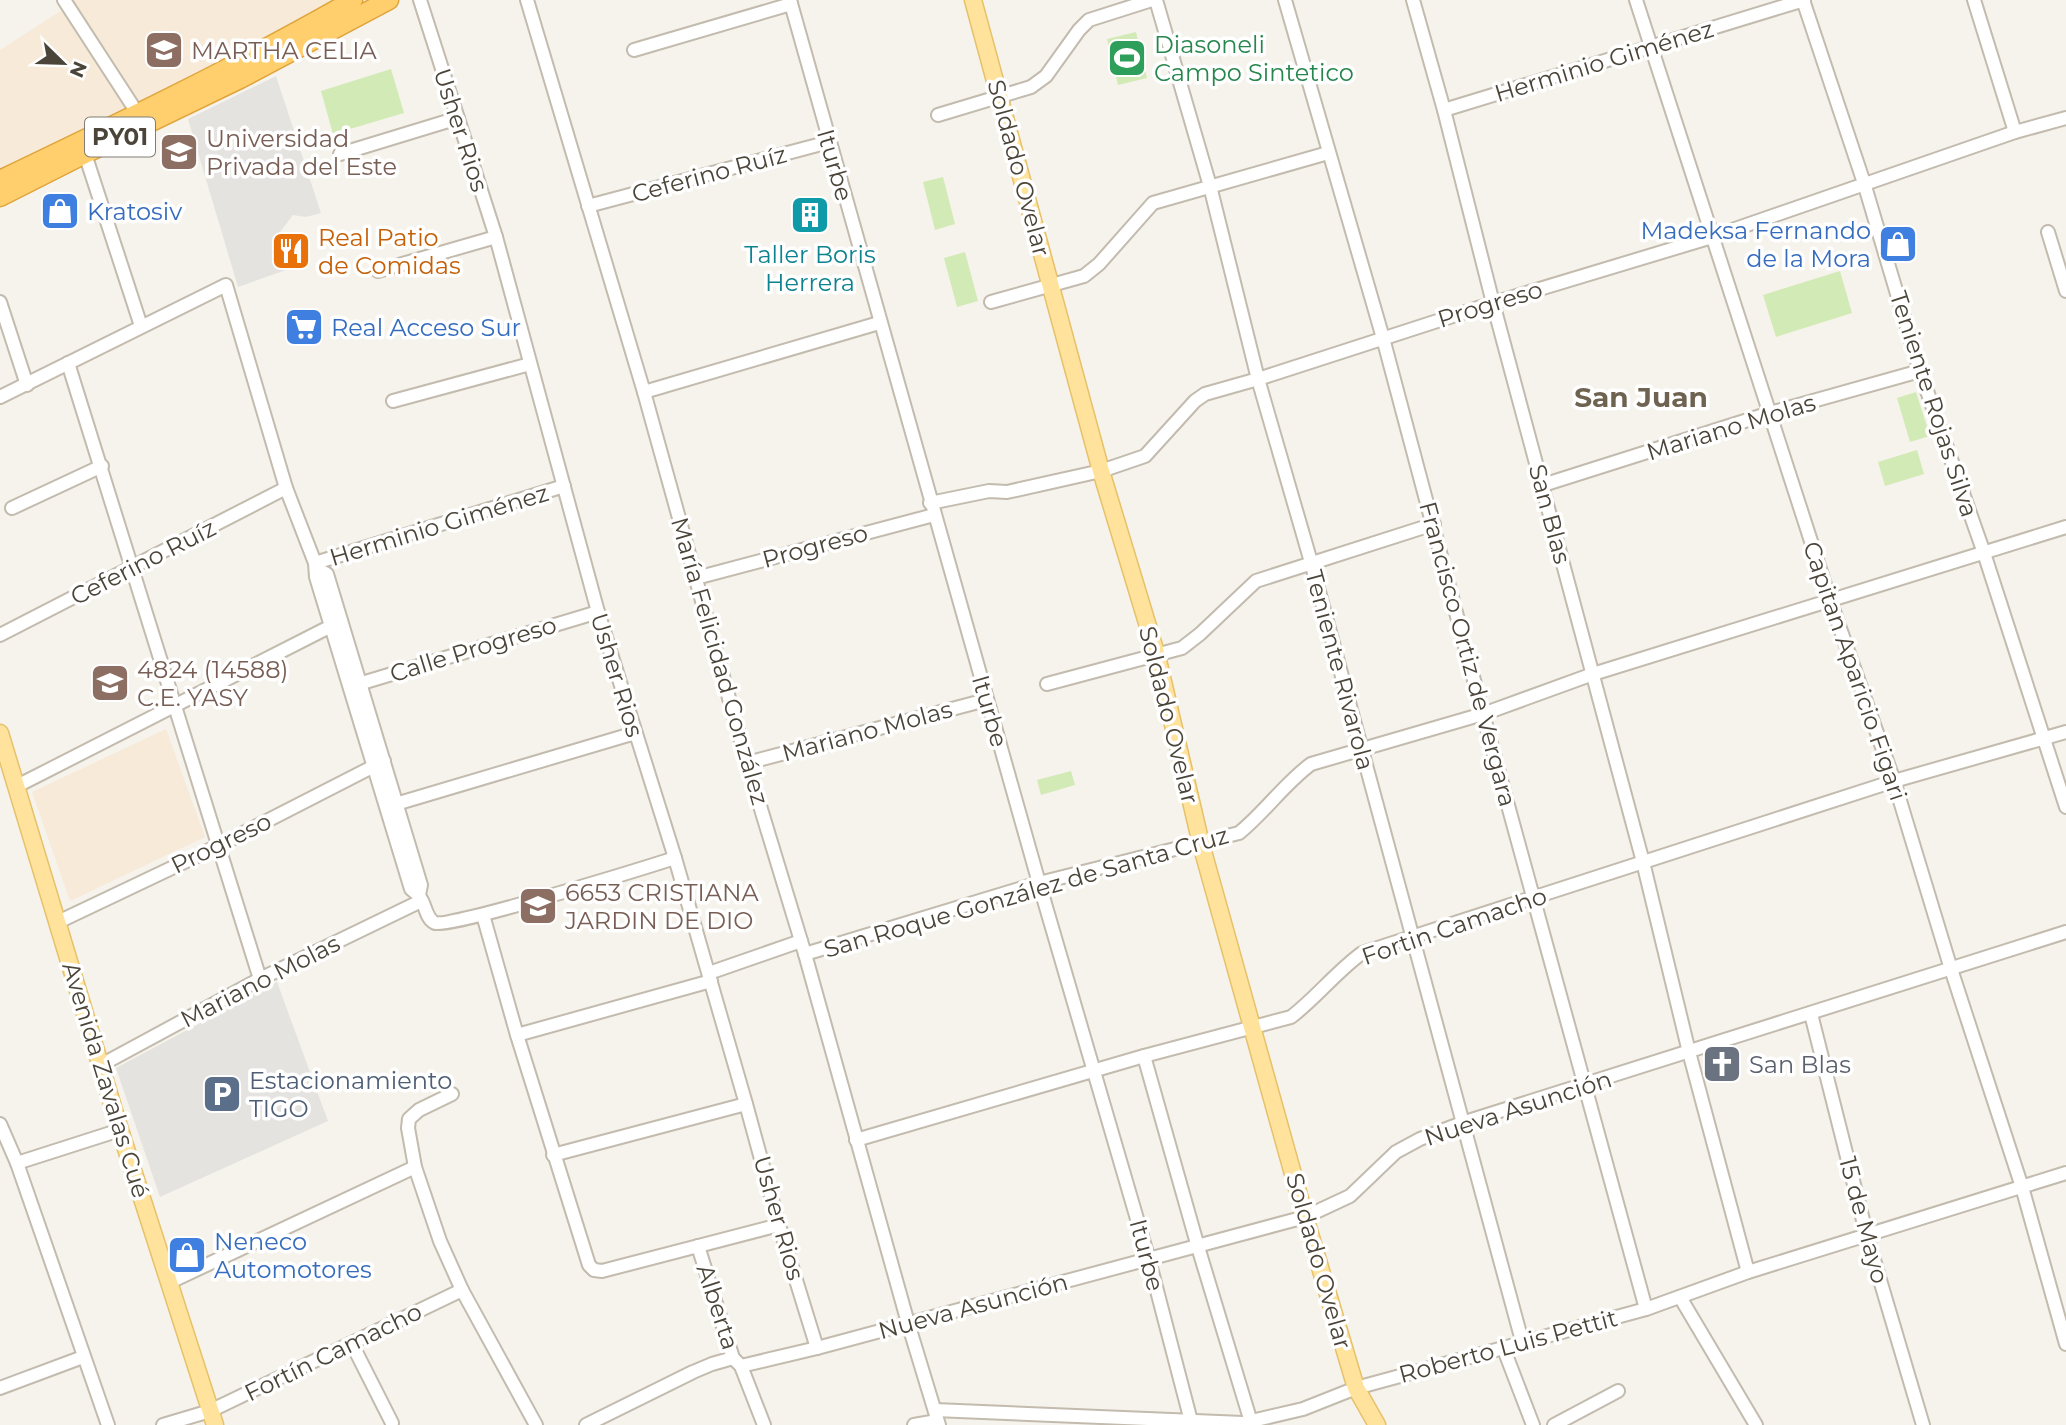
<svg xmlns="http://www.w3.org/2000/svg" width="2066" height="1425" font-family="Montserrat,sans-serif">
	<style>
		.commercial { fill: #f7ead8 }
		.green { fill: #d2eab5 }
		.parking { fill: #e5e3e0 }
		.lines { fill: none; stroke-linecap: round; stroke-linejoin: round }
		.minor-casing { stroke: #c2bbae; stroke-width: 16 }
		.major-casing { stroke: #e6c16a; stroke-width: 19 }
		.highway-casing { stroke: #e0a43c; stroke-width: 21 }
		.minor { stroke: #fff; stroke-width: 12 }
		.major { stroke: #ffe39c; stroke-width: 16 }
		.highway { stroke: #ffcf6e; stroke-width: 18 }
		.labels { text-anchor: middle; dominant-baseline: central; stroke-width: 7; stroke-linejoin: round; paint-order: stroke }
		.shield { fill: #fff; stroke: #817c74; stroke-width: 2 }
		.shield-label { font-size: 23px; font-weight: bold; fill: #4b4439 }
		.leisure-label { font-size: 24px; fill: #27864d; stroke: #fff; text-anchor: start }
		.education-label { font-size: 24px; fill: #785e54; stroke: #fff; text-anchor: start }
		.street-label { font-size: 24px; fill: #4b4439; stroke: #fff }
		.shop-label { font-size: 24px; fill: #366cbe; stroke: #fff; text-anchor: start }
		.food-label { font-size: 24px; fill: #c56008; stroke: #fff; text-anchor: start }
		.culture-label { font-size: 24px; fill: #0d838f; stroke: #fff }
		.worship-label { font-size: 24px; fill: #5b616d; stroke: #fff; text-anchor: start }
		.service-label { font-size: 24px; fill: #4e5e75; stroke: #fff; text-anchor: start }
		.quarter-label { font-size: 28px; font-weight: bold; fill: #6e6250; stroke: #fff }
	</style>
	<rect width="100%" height="100%" fill="#f6f3ec"/>
	<g class="commercial">
		<polygon points="68,0 339,0 143,111 0,175 0,50 68,6"/>
		<polygon points="166,729 205,837 70,901 32,792"/>
	</g>
	<g class="green">
		<polygon points="1136,32 1147,78 1118,85 1107,39"/>
		<polygon points="391,69 404,113 333,134 321,91"/>
		<polygon points="943,177 955,224 935,230 923,182"/>
		<polygon points="965,252 978,301 957,307 944,258"/>
		<polygon points="1840,271 1852,313 1776,337 1763,295"/>
		<polygon points="1916,392 1930,436 1910,442 1897,398"/>
		<polygon points="1917,450 1924,474 1885,486 1878,462"/>
		<polygon points="1071,771 1075,785 1041,795 1037,780"/>
	</g>
	<g class="parking">
		<polygon points="276,76 321,213 306,217 293,215 277,236 286,270 238,287 188,119"/>
		<polygon points="277,982 328,1121 160,1197 116,1068"/>
	</g>
	<g class="lines">
		<g class="minor-casing">
			<g id="minor">
				<polyline points="64,0 138,114"/>
				<polyline points="420,0 496,237 598,612 675,858 746,1104 779,1225 817,1348"/>
				<polyline points="527,0 644,392 747,763 805,954 908,1323 939,1425"/>
				<polyline points="790,0 1039,883 1149,1260 1191,1421"/>
				<polyline points="1156,0 1210,186 1258,379 1311,562 1522,1341"/>
				<polyline points="1285,0 1383,338 1483,714 1646,1309"/>
				<polyline points="1413,0 1444,110 1493,303 1643,862 1689,1052 1748,1272"/>
				<polyline points="1636,0 1830,600 1894,781 1951,969 2022,1187 2066,1344"/>
				<polyline points="1803,0 1864,183 1920,371 1984,553 2066,807"/>
				<polyline points="1974,0 2015,132"/>
				<polyline points="634,50 791,4"/>
				<polyline points="1444,110 1804,0"/>
				<polyline points="938,115 1031,87 1046,76 1079,30 1089,20 1152,0"/>
				<polyline points="85,154 141,326"/>
				<polyline points="340,154 458,118"/>
				<polyline points="588,206 829,142"/>
				<polyline points="2048,232 2066,291"/>
				<polyline points="378,271 496,237"/>
				<polyline points="0,302 27,385"/>
				<polyline points="991,302 1084,276 1099,264 1153,203 1328,153"/>
				<polyline points="68,363 260,979"/>
				<polyline points="644,392 879,323"/>
				<path d="M0 397 226 285 286 488 315 563 316 577 411 889C413 891 417 893 419 896 426 904 425 918 435 923 447 929 647 867 675 858"/>
				<polyline points="393,401 530,364"/>
				<polyline points="1543,485 1770,413 1920,371"/>
				<polyline points="930,503 989,491 1007,492 1101,471 1145,456 1195,401 1205,394 1258,379 1493,303 1712,237 2015,132 2066,118"/>
				<polyline points="12,508 102,466"/>
				<polyline points="315,563 564,486"/>
				<polyline points="316,568 327,574 421,885 419,895"/>
				<polyline points="696,578 934,515"/>
				<polyline points="0,635 286,488"/>
				<polyline points="1047,684 1182,648 1200,634 1256,581 1434,524"/>
				<polyline points="352,686 598,612"/>
				<polyline points="747,763 986,700"/>
				<polyline points="17,786 341,621"/>
				<polyline points="389,806 635,733"/>
				<polyline points="483,915 517,1035 589,1265 594,1270 602,1271 779,1225"/>
				<polyline points="58,922 220,845 384,761"/>
				<path d="M805 954 1039 883 1239 833C1265 812 1284 784 1311 764L1483 714 1593 674 2066 527"/>
				<polyline points="709,973 801,941"/>
				<polyline points="1811,1014 1867,1236 1923,1425"/>
				<polyline points="517,1035 711,981"/>
				<polyline points="1144,1056 1198,1247 1251,1422"/>
				<polyline points="101,1065 260,979 421,901"/>
				<polyline points="452,1094 419,1110 409,1119 408,1128 415,1167 440,1241 462,1290 536,1425"/>
				<polyline points="0,1124 17,1163 108,1425"/>
				<path d="M856 1140 1144 1056 1291 1017C1316 998 1336 972 1362 953L1894 781 2066 732"/>
				<polyline points="553,1155 746,1104"/>
				<polyline points="17,1163 120,1130"/>
				<polyline points="698,1246 733,1358 741,1366 764,1425"/>
				<polyline points="170,1282 415,1167"/>
				<polyline points="1680,1297 1756,1425"/>
				<polyline points="352,1344 392,1423"/>
				<polyline points="1503,1347 1533,1425"/>
				<polyline points="741,1366 817,1348 1305,1217 1350,1196 1396,1152 1420,1139 1462,1123 2066,932"/>
				<polyline points="0,1388 83,1357"/>
				<polyline points="935,1410 1243,1423 1303,1409 1356,1388 1646,1309 1748,1272 2066,1173"/>
				<polyline points="163,1425 210,1411 462,1290"/>
				<polyline points="586,1425 693,1372 712,1364 733,1358"/>
				<polyline points="914,1425 937,1421"/>
				<polyline points="1554,1425 1618,1391"/>
			</g>
		</g>
		<g class="major-casing">
			<g id="major">
				<polyline points="973,0 1101,471 1157,656 1201,844 1305,1217 1356,1388 1377,1425"/>
				<polyline points="0,733 120,1130 215,1425"/>
			</g>
		</g>
		<g class="highway-casing">
			<g id="highway">
				<path d="M0 180C119 123 238 66 353 0"/>
				<polyline points="0,197 85,154 240,79 389,0"/>
			</g>
		</g>
		<use href="#minor" class="minor"/>
		<use href="#major" class="major"/>
		<use href="#highway" class="highway"/>
	</g>
	<defs>
		<g id="school-square" transform="scale(2.0125)"><rect x="-9" y="-9" width="18" height="18" rx="4" fill="#8d6e63" stroke="#fff"/><path d="M0-5L7-2L0 1L-7-2ZM-4 1L0 2.5L4 1V4Q0 6-4 4Z" fill="#fff"/></g>
		<g id="stadium-square" transform="scale(2.0125)"><rect x="-9" y="-9" width="18" height="18" rx="4" fill="#2e9e5b" stroke="#fff"/><path d="M0-5a6.5 5 0 1 0 0 10a6.5 5 0 1 0 0-10ZM-3.5-1.8h7v3.6h-7Z" fill="#fff"/></g>
		<g id="university-square" transform="scale(2.0125)"><rect x="-9" y="-9" width="18" height="18" rx="4" fill="#8d6e63" stroke="#fff"/><path d="M0-5L7-2L0 1L-7-2ZM-4 1L0 2.5L4 1V4Q0 6-4 4Z" fill="#fff"/></g>
		<g id="shop-square" transform="scale(2.0125)"><rect x="-9" y="-9" width="18" height="18" rx="4" fill="#3f7fe0" stroke="#fff"/><path d="M-5-2.5h2.3a2.7 3.5 0 0 1 5.4 0H5L5.5 6h-11ZM-1.5-2.5h3a1.5 2.3 0 0 0-3 0Z" fill="#fff"/></g>
		<g id="building-square" transform="scale(2.0125)"><rect x="-9" y="-9" width="18" height="18" rx="4" fill="#0f9aa8" stroke="#fff"/><path d="M-4-6H4V6H1V3H-1V6H-4ZM-2.5-4.3h1.7v1.8h-1.7ZM.8-4.3h1.7v1.8H.8ZM-2.5-1h1.7V.8h-1.7ZM.8-1h1.7V.8H.8Z" fill="#fff"/></g>
		<g id="restaurant-square" transform="scale(2.0125)"><rect x="-9" y="-9" width="18" height="18" rx="4" fill="#e8710a" stroke="#fff"/><path d="M-5-6h1v4h1v-4h1v4h1v-4h1v5L-1.5 .5V6h-2V.5L-5-1ZM5-6V6H3V1.5H1.5Q1.5-4 5-6Z" fill="#fff"/></g>
		<g id="supermarket-square" transform="scale(2.0125)"><rect x="-9" y="-9" width="18" height="18" rx="4" fill="#3f7fe0" stroke="#fff"/><path d="M-6-5.5h2.5l.6 2H6L4.5 2H-2.5L-4.4-4H-6ZM-1.5 3.2a1.3 1.3 0 1 0 .1 0ZM3 3.2a1.3 1.3 0 1 0 .1 0Z" fill="#fff"/></g>
		<g id="church-square" transform="scale(2.0125)"><rect x="-9" y="-9" width="18" height="18" rx="4" fill="#6b7280" stroke="#fff"/><path d="M-1.2-6h2.4v3.5h3.3v2.4h-3.3V6h-2.4V-.1h-3.3v-2.4h3.3Z" fill="#fff"/></g>
		<g id="parking-square" transform="scale(2.0125)"><rect x="-9" y="-9" width="18" height="18" rx="4" fill="#5c6f8a" stroke="#fff"/><path d="M-3.5-5.5H1a3.5 3.5 0 0 1 0 7H-1V5.5H-3.5ZM-1-3.4V-.6H.8a1.4 1.4 0 0 0 0-2.8Z" fill="#fff"/></g>
	</defs>
	<g fill-rule="evenodd">
		<use href="#school-square" x="164" y="50"/>
		<use href="#stadium-square" x="1127" y="58"/>
		<use href="#university-square" x="179" y="152"/>
		<use href="#shop-square" x="60" y="211"/>
		<use href="#building-square" x="810" y="215"/>
		<use href="#shop-square" x="1898" y="244"/>
		<use href="#restaurant-square" x="291" y="251"/>
		<use href="#supermarket-square" x="304" y="327"/>
		<use href="#school-square" x="110" y="683"/>
		<use href="#school-square" x="538" y="906"/>
		<use href="#church-square" x="1722" y="1064"/>
		<use href="#parking-square" x="222" y="1094"/>
		<use href="#shop-square" x="187" y="1255"/>
	</g>
	<g class="labels">
		<rect class="shield" x="85" y="117.5" width="70" height="39" rx="5"/>
		<g class="shield-label">
			<text x="120" y="137">PY01</text>
		</g>
		<g class="leisure-label">
			<text x="1154" y="44">Diasoneli<tspan x="1154" dy="28">Campo Sintetico</tspan></text>
		</g>
		<g class="education-label">
			<text x="191" y="50">MARTHA CELIA</text>
			<text x="206" y="138">Universidad<tspan x="206" dy="28">Privada del Este</tspan></text>
			<text x="137" y="669">4824 (14588)<tspan x="137" dy="28">C.E. YASY</tspan></text>
			<text x="565" y="892">6653 CRISTIANA<tspan x="565" dy="28">JARDIN DE DIO</tspan></text>
		</g>
		<g class="street-label">
			<text transform="translate(1604 61) rotate(-17)">Herminio Giménez</text>
			<text transform="translate(461 130) rotate(72)">Usher Rios</text>
			<text transform="translate(835 165) rotate(74)">Iturbe</text>
			<text transform="translate(1019 168) rotate(75)">Soldado Ovelar</text>
			<text transform="translate(709 174) rotate(-15)">Ceferino Ruíz</text>
			<text transform="translate(1490 304) rotate(-17)">Progreso</text>
			<text transform="translate(1934 404) rotate(72)">Teniente Rojas Silva</text>
			<text transform="translate(1731 427) rotate(-17)">Mariano Molas</text>
			<text transform="translate(1550 514) rotate(75)">San Blas</text>
			<text transform="translate(439 525) rotate(-17)">Herminio Giménez</text>
			<text transform="translate(815 546) rotate(-15)">Progreso</text>
			<text transform="translate(143 562) rotate(-27)">Ceferino Ruíz</text>
			<text transform="translate(473 649) rotate(-17)">Calle Progreso</text>
			<text transform="translate(1468 654) rotate(75)">Francisco Ortiz de Vergara</text>
			<text transform="translate(720 661) rotate(74)">María Felicidad González</text>
			<text transform="translate(1340 670) rotate(75)">Teniente Rivarola</text>
			<text transform="translate(1855 671) rotate(71)">Capitan Aparicio Figari</text>
			<text transform="translate(617 675) rotate(73)">Usher Rios</text>
			<text transform="translate(990 711) rotate(74)">Iturbe</text>
			<text transform="translate(1169 715) rotate(76)">Soldado Ovelar</text>
			<text transform="translate(867 731) rotate(-15)">Mariano Molas</text>
			<text transform="translate(221 843) rotate(-26)">Progreso</text>
			<text transform="translate(1026 892) rotate(-16)">San Roque González de Santa Cruz</text>
			<text transform="translate(1454 926) rotate(-19)">Fortin Camacho</text>
			<text transform="translate(260 981) rotate(-27)">Mariano Molas</text>
			<text transform="translate(106 1080) rotate(73)">Avenida Zavalas Cué</text>
			<text transform="translate(1518 1108) rotate(-18)">Nueva Asunción</text>
			<text transform="translate(779 1218) rotate(74)">Usher Rios</text>
			<text transform="translate(1864 1220) rotate(75)">15 de Mayo</text>
			<text transform="translate(1147 1255) rotate(75)">Iturbe</text>
			<text transform="translate(1319 1261) rotate(74)">Soldado Ovelar</text>
			<text transform="translate(973 1306) rotate(-15)">Nueva Asunción</text>
			<text transform="translate(718 1307) rotate(72)">Alberta</text>
			<text transform="translate(1508 1346) rotate(-15)">Roberto Luis Pettit</text>
			<text transform="translate(333 1352) rotate(-26)">Fortín Camacho</text>
		</g>
		<g class="shop-label">
			<text x="87" y="211">Kratosiv</text>
			<text x="1871" y="230" text-anchor="end">Madeksa Fernando<tspan x="1871" dy="28">de la Mora</tspan></text>
			<text x="331" y="327">Real Acceso Sur</text>
			<text x="214" y="1241">Neneco<tspan x="214" dy="28">Automotores</tspan></text>
		</g>
		<g class="food-label">
			<text x="318" y="237">Real Patio<tspan x="318" dy="28">de Comidas</tspan></text>
		</g>
		<g class="culture-label">
			<text x="810" y="254">Taller Boris<tspan x="810" dy="28">Herrera</tspan></text>
		</g>
		<g class="worship-label">
			<text x="1749" y="1064">San Blas</text>
		</g>
		<g class="service-label">
			<text x="249" y="1080">Estacionamiento<tspan x="249" dy="28">TIGO</tspan></text>
		</g>
		<g class="quarter-label">
			<text x="1641" y="397">San Juan</text>
		</g>
	</g>
	<g transform="translate(63 63) rotate(113)" stroke="#ffffff" stroke-width="5" paint-order="stroke">
	<path d="M0-5L12 26L0 18L-12 26Z" fill="#4b4439"/>
	<text y="-10" font-size="19" font-weight="bold" text-anchor="middle" fill="#4b4439">N</text>
	</g>
</svg>
